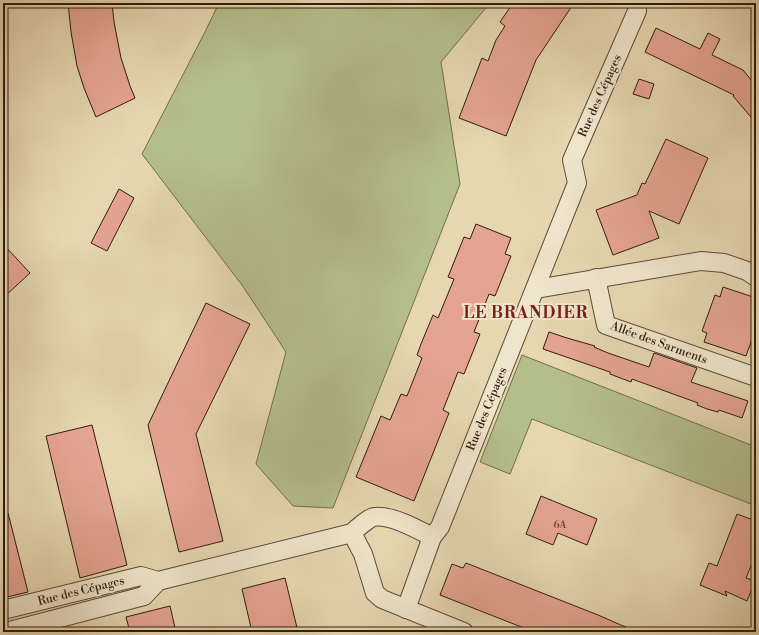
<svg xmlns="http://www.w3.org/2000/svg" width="759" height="635" font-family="'Libre Bodoni',serif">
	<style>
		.green { fill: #b4be8b; stroke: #726d4c }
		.building { fill: #e5a492; stroke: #2f1c0e }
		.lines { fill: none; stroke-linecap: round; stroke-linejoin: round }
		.minor-casing { stroke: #5d4b36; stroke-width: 20 }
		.minor { stroke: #efe5cc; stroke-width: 18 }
		.labels { text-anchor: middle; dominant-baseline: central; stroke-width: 4; stroke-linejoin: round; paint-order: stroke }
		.number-label { font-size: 10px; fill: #5c3e2f }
		.street-label { font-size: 12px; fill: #2f1c0e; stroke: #efe5cc }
		.district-label { font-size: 16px; font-weight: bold; letter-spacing: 1px; fill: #7a1f14; stroke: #efe5cc }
	</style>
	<rect width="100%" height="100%" fill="#e6d7b0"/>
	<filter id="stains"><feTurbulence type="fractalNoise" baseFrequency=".005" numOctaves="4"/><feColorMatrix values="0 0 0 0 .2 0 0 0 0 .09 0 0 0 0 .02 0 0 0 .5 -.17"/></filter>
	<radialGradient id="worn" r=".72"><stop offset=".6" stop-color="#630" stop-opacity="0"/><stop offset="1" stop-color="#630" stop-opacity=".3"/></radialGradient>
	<g class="green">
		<polygon points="219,3 490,3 441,62 460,184 333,508 293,506 256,464 286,352 242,285 142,154 205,32"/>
		<polygon points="522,355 756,447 756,506 532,419 510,474 480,462"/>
	</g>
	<g class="building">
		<polygon points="68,3 112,3 114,22 121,58 130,86 135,98 96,117 84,88 77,66 71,32"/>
		<polygon points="513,3 574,3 536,60 506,136 459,118 482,58 488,61 496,40 505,26 500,22"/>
		<polygon points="656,28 700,49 708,33 720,39 712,55 743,70 756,86 756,123 733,96 734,95 645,52"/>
		<polygon points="639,79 654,84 649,99 633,94"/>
		<polygon points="666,139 708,158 679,224 649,211 659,238 613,255 596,210 637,195 642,183 645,184"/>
		<polygon points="119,189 134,198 107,251 91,243"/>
		<polygon points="476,224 511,238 505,254 511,256 495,296 489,294 474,332 480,334 464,374 458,372 443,410 449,413 414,501 356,477 381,416 390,420 401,394 407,396 422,358 417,355 421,344 433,315 438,318 454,279 448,277 464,237 470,239"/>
		<polygon points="3,244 30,273 3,298"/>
		<polygon points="723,287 756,298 756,328 746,356 704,342 707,333 702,331 715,295 720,297"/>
		<polygon points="206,303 250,324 196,434 223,541 179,552 148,425"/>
		<polygon points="549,332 567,338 595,346 594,347 608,353 649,367 654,353 697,368 691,382 748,401 742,418 719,410 718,412 707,409 697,405 698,403 632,379 631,382 610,374 610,372 543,349"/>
		<polygon points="92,425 127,565 80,578 46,436"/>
		<polygon points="541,496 597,519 587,545 558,533 553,545 526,534"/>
		<polygon points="3,513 8,513 28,592 3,598"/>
		<polygon points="737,514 756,521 756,554 746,578 755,581 747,601 725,591 727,596 700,585 709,563 717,566"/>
		<polygon points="466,563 598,615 637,632 534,632 440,595 452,564 463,568"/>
		<polygon points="285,578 298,632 252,632 242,589"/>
		<polygon points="170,606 176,632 130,632 126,617"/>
	</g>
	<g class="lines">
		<g class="minor-casing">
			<g id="minor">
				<polyline points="596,278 606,325 756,377"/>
				<polyline points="536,289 701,261 724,263 747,271 756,277"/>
				<polyline points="352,533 363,554 375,593 382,599 464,632"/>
				<polyline points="406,609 432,537 440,527 577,183 572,160 637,11"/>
				<path d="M3 610 141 576 158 581 352 533C356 529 370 517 374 517 390 514 419 530 432 537"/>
				<polyline points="6,632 144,596 158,581"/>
			</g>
		</g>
		<use href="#minor" class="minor"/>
	</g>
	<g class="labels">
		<g class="number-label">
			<text x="560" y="525">6A</text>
		</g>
		<g class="street-label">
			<text transform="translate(600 96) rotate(-66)">Rue des Cépages</text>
			<text transform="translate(659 343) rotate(20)">Allée des Sarments</text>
			<text transform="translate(487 409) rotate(-68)">Rue des Cépages</text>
			<text transform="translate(81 591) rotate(-14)">Rue des Cépages</text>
		</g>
		<g class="district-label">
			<text x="526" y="313">LE BRANDIER</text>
		</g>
	</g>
	<rect width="759" height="635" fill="none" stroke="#e6d7b0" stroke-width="16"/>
	<rect x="4" y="4" width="751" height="627" fill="none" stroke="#2f1c0e" stroke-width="2"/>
	<rect x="8" y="8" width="743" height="619" fill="none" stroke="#2f1c0e"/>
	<rect width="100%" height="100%" filter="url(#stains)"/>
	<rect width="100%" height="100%" fill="url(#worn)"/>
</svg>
